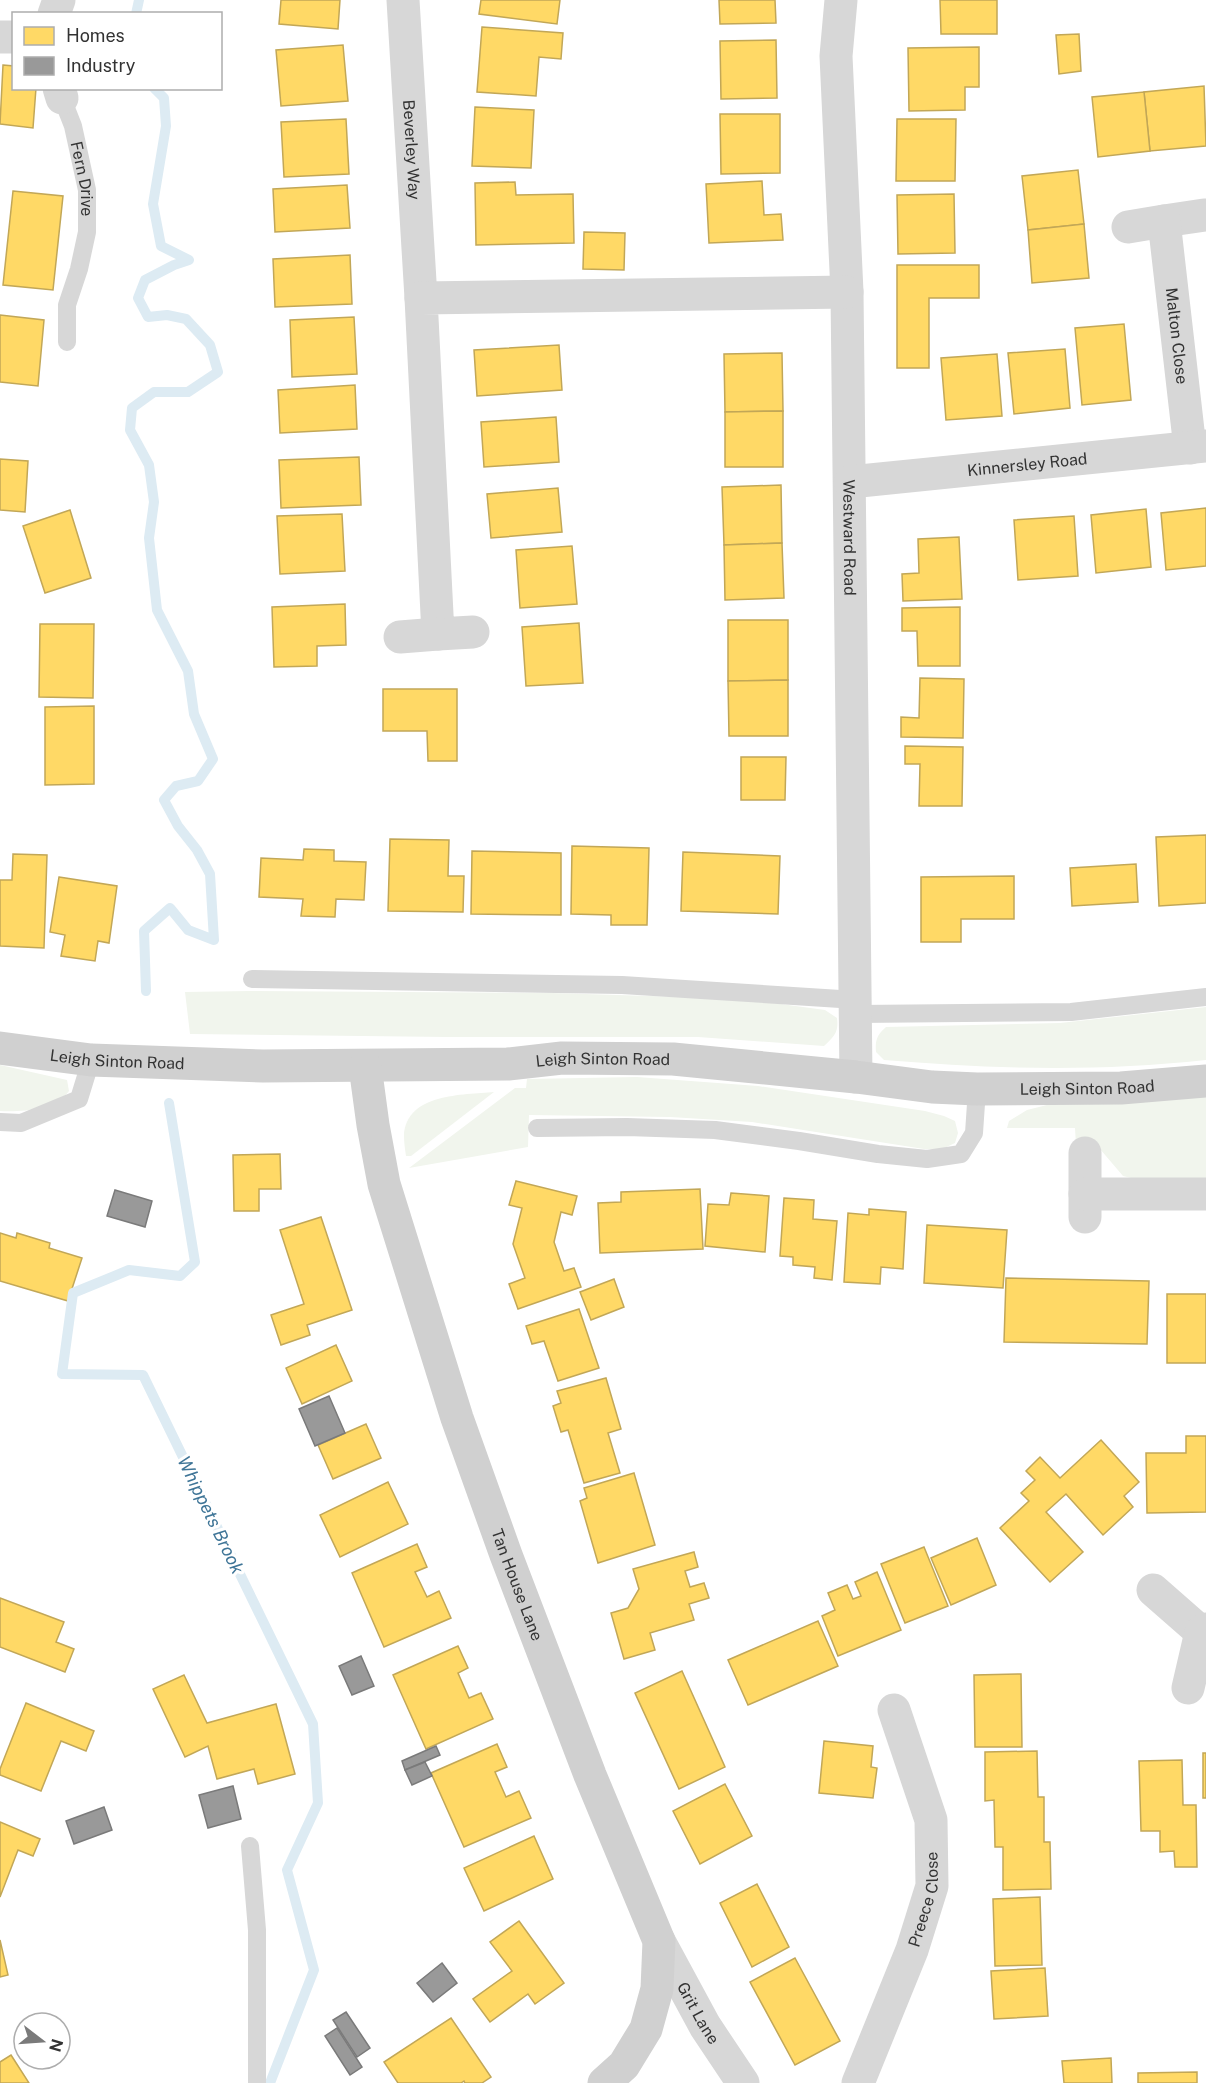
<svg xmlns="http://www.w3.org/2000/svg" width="1206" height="2083" font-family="'Public Sans',sans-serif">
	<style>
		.green { fill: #f1f5ed }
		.homes { fill: #ffd966; stroke: #c2a757; stroke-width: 1.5 }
		.industry { fill: #999; stroke: #7a7a7a; stroke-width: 1.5 }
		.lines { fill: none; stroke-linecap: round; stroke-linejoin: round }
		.stream { stroke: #ddebf3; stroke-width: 10 }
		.lane { stroke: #d7d7d7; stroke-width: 18 }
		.street { stroke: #d7d7d7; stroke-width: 33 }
		.secondary { stroke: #d0d0d0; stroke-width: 33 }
		.labels { text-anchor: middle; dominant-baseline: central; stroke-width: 6; stroke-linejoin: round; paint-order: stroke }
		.street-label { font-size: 16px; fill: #333; stroke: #fff }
		.water-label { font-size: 18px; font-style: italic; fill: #3f7597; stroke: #fff }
	</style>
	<rect width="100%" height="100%" fill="#fff"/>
	<g class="green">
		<path d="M250 991 552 993 683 997 766 1002 825 1010 837 1018C839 1032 834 1037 824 1046L698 1037H447L190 1034 185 992Z"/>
		<path d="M1206 1007V1060C1095 1072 994 1069 884 1060L876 1052C875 1040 877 1035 886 1027L1060 1023Z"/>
		<path d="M0 1065 67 1080 69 1091C55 1110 22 1112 0 1111Z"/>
		<polygon points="637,1077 758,1086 925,1111 944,1116 955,1121 958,1133 955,1143 942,1149 924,1149 752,1122 670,1117 529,1115 528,1147 409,1168 515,1088 526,1088 527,1079"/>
		<path d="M494 1092 411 1156H406C405 1149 404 1143 404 1136 406 1093 463 1095 494 1092Z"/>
		<polygon points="1206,1093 1206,1178 1139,1180 1123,1176 1100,1149 1076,1145 1075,1128 1007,1128 1009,1121 1027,1110 1055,1103"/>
	</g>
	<g class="homes">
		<polygon points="281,0 340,0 338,29 279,24"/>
		<polygon points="481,0 560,0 557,24 479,14"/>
		<polygon points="719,0 775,0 776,23 720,24"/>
		<polygon points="940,0 997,0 997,34 941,34"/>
		<polygon points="482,27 563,33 561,59 539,57 536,96 477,92"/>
		<polygon points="1079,34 1081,71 1059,74 1056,35"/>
		<polygon points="776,40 777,98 721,99 720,41"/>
		<polygon points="343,45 348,101 281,106 276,50"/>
		<polygon points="979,47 979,87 965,87 965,110 909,111 908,48"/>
		<polygon points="3,65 14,66 14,88 36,88 33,128 0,124"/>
		<polygon points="1204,86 1206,146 1150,151 1144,92"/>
		<polygon points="1144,92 1150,151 1098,157 1092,97"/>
		<polygon points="475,107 534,110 531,168 472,166"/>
		<polygon points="720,114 780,114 780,173 721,174"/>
		<polygon points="346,119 349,174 284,177 281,122"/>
		<polygon points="897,119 956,119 955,181 896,181"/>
		<polygon points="1078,170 1084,224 1028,230 1022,176"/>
		<polygon points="762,181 764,215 781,214 783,240 709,243 706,184"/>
		<polygon points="515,182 516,195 573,194 574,243 476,245 475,183"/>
		<polygon points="347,185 350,228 275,232 273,189"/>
		<polygon points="13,191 63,196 53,290 3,285"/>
		<polygon points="954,194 955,253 898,254 897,195"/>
		<polygon points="1084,224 1089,278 1032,283 1028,230"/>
		<polygon points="584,232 625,233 624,270 583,269"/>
		<polygon points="350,255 352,304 275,307 273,259"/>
		<polygon points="897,265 979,265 979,298 929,298 929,368 897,368"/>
		<polygon points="0,315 44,320 38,386 0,382"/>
		<polygon points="354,317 357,374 292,377 290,320"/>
		<polygon points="1124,324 1131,400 1082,405 1075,328"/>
		<polygon points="559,345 562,390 477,396 474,350"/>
		<polygon points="1065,349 1070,408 1014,414 1008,353"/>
		<polygon points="782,353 783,411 725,412 724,354"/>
		<polygon points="997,354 1002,416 946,420 941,358"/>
		<polygon points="355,385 357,429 280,433 278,390"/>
		<polygon points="783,411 783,467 725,467 725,412"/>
		<polygon points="556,417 559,462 484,467 481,422"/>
		<polygon points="359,457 361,505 281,508 279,460"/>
		<polygon points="0,459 28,461 25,512 0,510"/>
		<polygon points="781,485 782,543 724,545 722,487"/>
		<polygon points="558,488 562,532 491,538 487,494"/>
		<polygon points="1206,508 1206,566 1166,570 1161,513"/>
		<polygon points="1146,509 1151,567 1096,573 1091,515"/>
		<polygon points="70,510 91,578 45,593 23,526"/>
		<polygon points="342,514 345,571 280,574 277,516"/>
		<polygon points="1074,516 1078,576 1018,580 1014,520"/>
		<polygon points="959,537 962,599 903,601 902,574 919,573 918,539"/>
		<polygon points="782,543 784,598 725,600 724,545"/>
		<polygon points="572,546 577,604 520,608 516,550"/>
		<polygon points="345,604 346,645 317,646 317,666 274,667 272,607"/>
		<polygon points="960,607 960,666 918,666 917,631 902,631 902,608"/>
		<polygon points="728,620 788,620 788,680 728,681"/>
		<polygon points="579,623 583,683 526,686 522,627"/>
		<polygon points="40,624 94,624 93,698 39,697"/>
		<polygon points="920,678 964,679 963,738 901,737 901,717 919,718"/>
		<polygon points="788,680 788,736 729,736 728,681"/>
		<polygon points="383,689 457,689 457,761 428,761 427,731 383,731"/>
		<polygon points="94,706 94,784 45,785 45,707"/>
		<polygon points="905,746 963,747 962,806 919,806 920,764 905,764"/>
		<polygon points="741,757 786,757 785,800 741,800"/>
		<polygon points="1206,835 1206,903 1159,906 1156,837"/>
		<polygon points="390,839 449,840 448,876 464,876 463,912 388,911"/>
		<polygon points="572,846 649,848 647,925 611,925 611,915 571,914"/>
		<polygon points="304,849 334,850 334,861 366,862 364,900 336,899 335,917 301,916 303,899 259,897 261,858 303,860"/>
		<polygon points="472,851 561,853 561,915 471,914"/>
		<polygon points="683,852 780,856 778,914 681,911"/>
		<polygon points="13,854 47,855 44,948 0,946 0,880 12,880"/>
		<polygon points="1136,864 1138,902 1072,906 1070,868"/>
		<polygon points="1014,876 1014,919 961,919 961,942 921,942 921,877"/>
		<polygon points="59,877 117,886 109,943 98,941 95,961 61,956 65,935 50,932"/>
		<polygon points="280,1154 281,1189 259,1189 259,1211 234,1211 233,1155"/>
		<polygon points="516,1181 577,1196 572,1215 561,1212 554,1242 564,1271 574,1268 581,1287 518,1309 509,1284 525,1278 513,1244 522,1208 509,1205"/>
		<polygon points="700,1189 703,1249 600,1253 598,1203 621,1202 621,1192"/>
		<polygon points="731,1193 769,1196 765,1252 705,1246 708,1204 729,1205"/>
		<polygon points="784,1198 814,1200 813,1219 837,1221 832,1280 814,1278 815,1267 793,1265 793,1257 780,1256"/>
		<polygon points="869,1209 906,1212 903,1269 881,1267 880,1284 844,1282 848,1213 869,1215"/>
		<polygon points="321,1217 352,1310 307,1325 310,1335 281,1345 271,1315 304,1304 280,1230"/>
		<polygon points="927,1225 1007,1230 1003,1288 924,1283"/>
		<polygon points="0,1233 16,1238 17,1233 50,1243 49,1248 82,1258 68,1301 0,1281"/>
		<polygon points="1006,1278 1149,1281 1147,1344 1004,1342"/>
		<polygon points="614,1279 624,1307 591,1320 580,1292"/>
		<rect x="1167" y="1294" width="39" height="69"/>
		<polygon points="579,1309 599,1368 558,1381 544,1341 532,1344 526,1326"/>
		<polygon points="336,1345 352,1381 302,1404 286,1368"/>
		<polygon points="606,1378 621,1429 608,1433 620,1473 584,1483 568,1430 561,1432 553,1406 561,1403 557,1391"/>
		<polygon points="366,1424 381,1458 333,1479 318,1445"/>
		<polygon points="1186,1436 1206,1436 1206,1512 1147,1513 1146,1453 1186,1453"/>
		<polygon points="1101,1440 1139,1482 1124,1496 1133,1507 1103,1535 1066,1494 1046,1512 1083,1552 1050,1582 1000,1528 1029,1501 1021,1493 1035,1480 1026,1471 1040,1457 1060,1478"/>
		<polygon points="634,1473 655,1545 598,1563 580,1501 587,1498 584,1488"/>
		<polygon points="388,1482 408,1524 340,1557 320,1515"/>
		<polygon points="977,1538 996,1585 951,1605 931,1558"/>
		<polygon points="417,1544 427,1567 415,1572 427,1597 439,1591 451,1618 384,1647 352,1573"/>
		<polygon points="924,1547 948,1606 905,1623 881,1564"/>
		<polygon points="694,1552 698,1567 685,1571 690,1587 704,1583 709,1598 689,1604 694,1620 650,1633 655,1650 624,1659 611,1613 628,1608 639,1589 633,1569"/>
		<polygon points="877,1572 901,1630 838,1656 822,1616 835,1610 828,1593 847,1585 853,1599 861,1596 855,1582"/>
		<polygon points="0,1598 64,1622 56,1642 74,1649 65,1672 0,1647"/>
		<polygon points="818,1621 838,1666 748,1705 728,1660"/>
		<polygon points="458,1646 468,1668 458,1673 469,1698 481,1693 493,1719 426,1749 393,1675"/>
		<polygon points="682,1671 725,1767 679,1789 635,1693"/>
		<polygon points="1021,1674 1022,1747 975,1747 974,1675"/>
		<polygon points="184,1675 207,1723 276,1704 295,1774 258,1784 254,1769 217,1779 208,1746 185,1757 153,1689"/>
		<polygon points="26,1703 94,1731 86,1751 61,1741 41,1791 0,1775 0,1769"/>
		<polygon points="824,1741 873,1746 871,1767 877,1768 873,1798 819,1793"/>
		<polygon points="497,1744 507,1767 495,1772 506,1797 519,1791 531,1818 464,1847 431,1773"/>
		<polygon points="1037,1751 1038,1797 1044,1797 1044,1842 1050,1842 1051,1889 1003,1890 1003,1847 995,1847 994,1800 985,1801 985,1752"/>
		<rect x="1203" y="1753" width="3" height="45"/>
		<polygon points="1182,1760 1183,1805 1196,1805 1197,1867 1175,1867 1174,1851 1160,1852 1160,1831 1141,1831 1139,1761"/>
		<polygon points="725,1784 752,1836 700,1864 673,1811"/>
		<polygon points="0,1822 40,1839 33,1856 18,1850 0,1897"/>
		<polygon points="534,1836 553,1879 484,1911 464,1868"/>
		<polygon points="757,1884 789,1947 752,1967 720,1903"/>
		<polygon points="1040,1897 1042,1965 995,1966 993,1899"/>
		<polygon points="519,1921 564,1983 535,2004 528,1994 490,2022 473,1999 512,1971 490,1942"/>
		<polygon points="0,1940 8,1975 0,1977"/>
		<polygon points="795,1958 840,2041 795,2065 750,1982"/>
		<polygon points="1045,1968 1048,2016 994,2019 991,1971"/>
		<polygon points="451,2018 491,2077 482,2083 465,2083 464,2081 461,2083 398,2083 384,2062"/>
		<polygon points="11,2055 29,2083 0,2083 0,2062"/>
		<polygon points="1111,2058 1112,2083 1064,2083 1062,2061"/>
		<polygon points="1197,2072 1197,2083 1138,2083 1138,2073"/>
	</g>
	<g class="industry">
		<polygon points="115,1190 152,1201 145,1227 107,1216"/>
		<polygon points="329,1396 345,1433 315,1446 299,1409"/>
		<polygon points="361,1656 374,1686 352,1695 339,1666"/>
		<polygon points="436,1746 440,1755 405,1770 402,1761"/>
		<polygon points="425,1762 432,1776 412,1785 405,1770"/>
		<polygon points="233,1786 241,1819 208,1828 199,1795"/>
		<polygon points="104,1807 112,1830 74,1844 66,1821"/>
		<polygon points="442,1963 457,1983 433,2002 417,1983"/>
		<polygon points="346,2012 370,2048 357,2057 333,2020"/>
		<polygon points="337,2028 362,2067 350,2075 325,2036"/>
	</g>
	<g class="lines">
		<g class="stream">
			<polyline points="136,14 139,0"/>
			<polyline points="146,991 144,931 170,908 188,930 214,940 210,874 197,850 178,826 164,800 176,786 198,781 213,759 194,714 188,671 157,610 149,538 154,502 149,465 130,430 132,408 154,392 188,392 218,372 210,345 186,319 167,315 148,317 138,298 145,280 174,265 189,260 161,246 153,204 166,126 164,98 154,88"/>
			<polyline points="169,1103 195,1262 180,1276 129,1270 73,1293 62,1374 143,1375 313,1724 318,1803 287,1870 314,1970 270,2083"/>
		</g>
		<g class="lane">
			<path id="s1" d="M62 98 73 126 87 190V232L79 269 67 305V342"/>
			<polyline points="252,979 622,985 856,1000"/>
			<polyline points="857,1014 1071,1012 1206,997"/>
			<polyline points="0,1122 21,1123 79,1099 91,1060"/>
			<polyline points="537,1128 627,1127 715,1130 799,1141 878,1154 927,1159 961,1154 974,1133 977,1089"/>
			<polyline points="250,1846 257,1930 257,2083"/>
		</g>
		<g class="street">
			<path id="s2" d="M403 0 421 298"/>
			<path id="s3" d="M841 0 836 56 847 292 856 1077"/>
			<polyline points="54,14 59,0"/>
			<polyline points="0,37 14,37"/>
			<polyline points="59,88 62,98"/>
			<polyline points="1164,221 1204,215"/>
			<path id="s4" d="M1128 227 1164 221 1190 448"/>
			<path id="s5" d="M850 482 1206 446"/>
			<polyline points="473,632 438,634 421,298 847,292"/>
			<polyline points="400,637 438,634"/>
			<polyline points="1085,1153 1085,1217"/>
			<polyline points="1085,1194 1206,1194"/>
			<polyline points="1153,1590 1201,1632"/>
			<polyline points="1188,1688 1201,1632 1206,1629"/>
			<path id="s6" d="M659 1941 705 2026 743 2083"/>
			<path id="s7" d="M858 2083 912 1950 932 1886 931 1820 894 1710"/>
		</g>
		<g class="secondary">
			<path id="s8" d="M0 1048 91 1060 263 1066 508 1064 562 1058 673 1059 856 1077 932 1087 977 1089 1121 1088 1206 1081"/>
			<path id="s9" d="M365 1066 373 1125 384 1184 457 1418 506 1555 590 1775 659 1941 657 1989 646 2029 624 2065 604 2083"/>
		</g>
	</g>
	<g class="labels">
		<g class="street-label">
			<text stroke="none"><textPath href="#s2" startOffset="150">Beverley Way</textPath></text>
			<text stroke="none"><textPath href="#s1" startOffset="84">Fern Drive</textPath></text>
			<text stroke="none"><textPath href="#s4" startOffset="152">Malton Close</textPath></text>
			<text stroke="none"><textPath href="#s5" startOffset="178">Kinnersley Road</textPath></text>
			<text stroke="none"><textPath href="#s3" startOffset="538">Westward Road</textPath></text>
			<text stroke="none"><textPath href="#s8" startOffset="118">Leigh Sinton Road</textPath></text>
			<text stroke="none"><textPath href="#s8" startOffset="604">Leigh Sinton Road</textPath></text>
			<text stroke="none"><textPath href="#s8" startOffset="1090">Leigh Sinton Road</textPath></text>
			<text stroke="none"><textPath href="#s9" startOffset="542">Tan House Lane</textPath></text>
			<text stroke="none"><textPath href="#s7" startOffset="196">Preece Close</textPath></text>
			<text stroke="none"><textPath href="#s6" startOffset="82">Grit Lane</textPath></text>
		</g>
		<g class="water-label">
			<text transform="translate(211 1515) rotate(64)">Whippets Brook</text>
		</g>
	</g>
	<rect x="12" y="12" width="210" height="78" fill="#ffffff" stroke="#adadad" stroke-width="1.5"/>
	<rect x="24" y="27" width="30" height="18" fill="#ffd966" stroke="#adadad" stroke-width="1.5"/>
	<text x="66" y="42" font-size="18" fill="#333333">Homes</text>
	<rect x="24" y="57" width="30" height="18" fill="#999999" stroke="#adadad" stroke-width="1.5"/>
	<text x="66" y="72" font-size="18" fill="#333333">Industry</text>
	<g transform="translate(42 2041) rotate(107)"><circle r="28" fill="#ffffff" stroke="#adadad" stroke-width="1.5"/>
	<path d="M0-4.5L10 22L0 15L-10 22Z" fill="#7a7a7a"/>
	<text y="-9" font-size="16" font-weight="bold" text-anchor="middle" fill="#333333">N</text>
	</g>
</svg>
